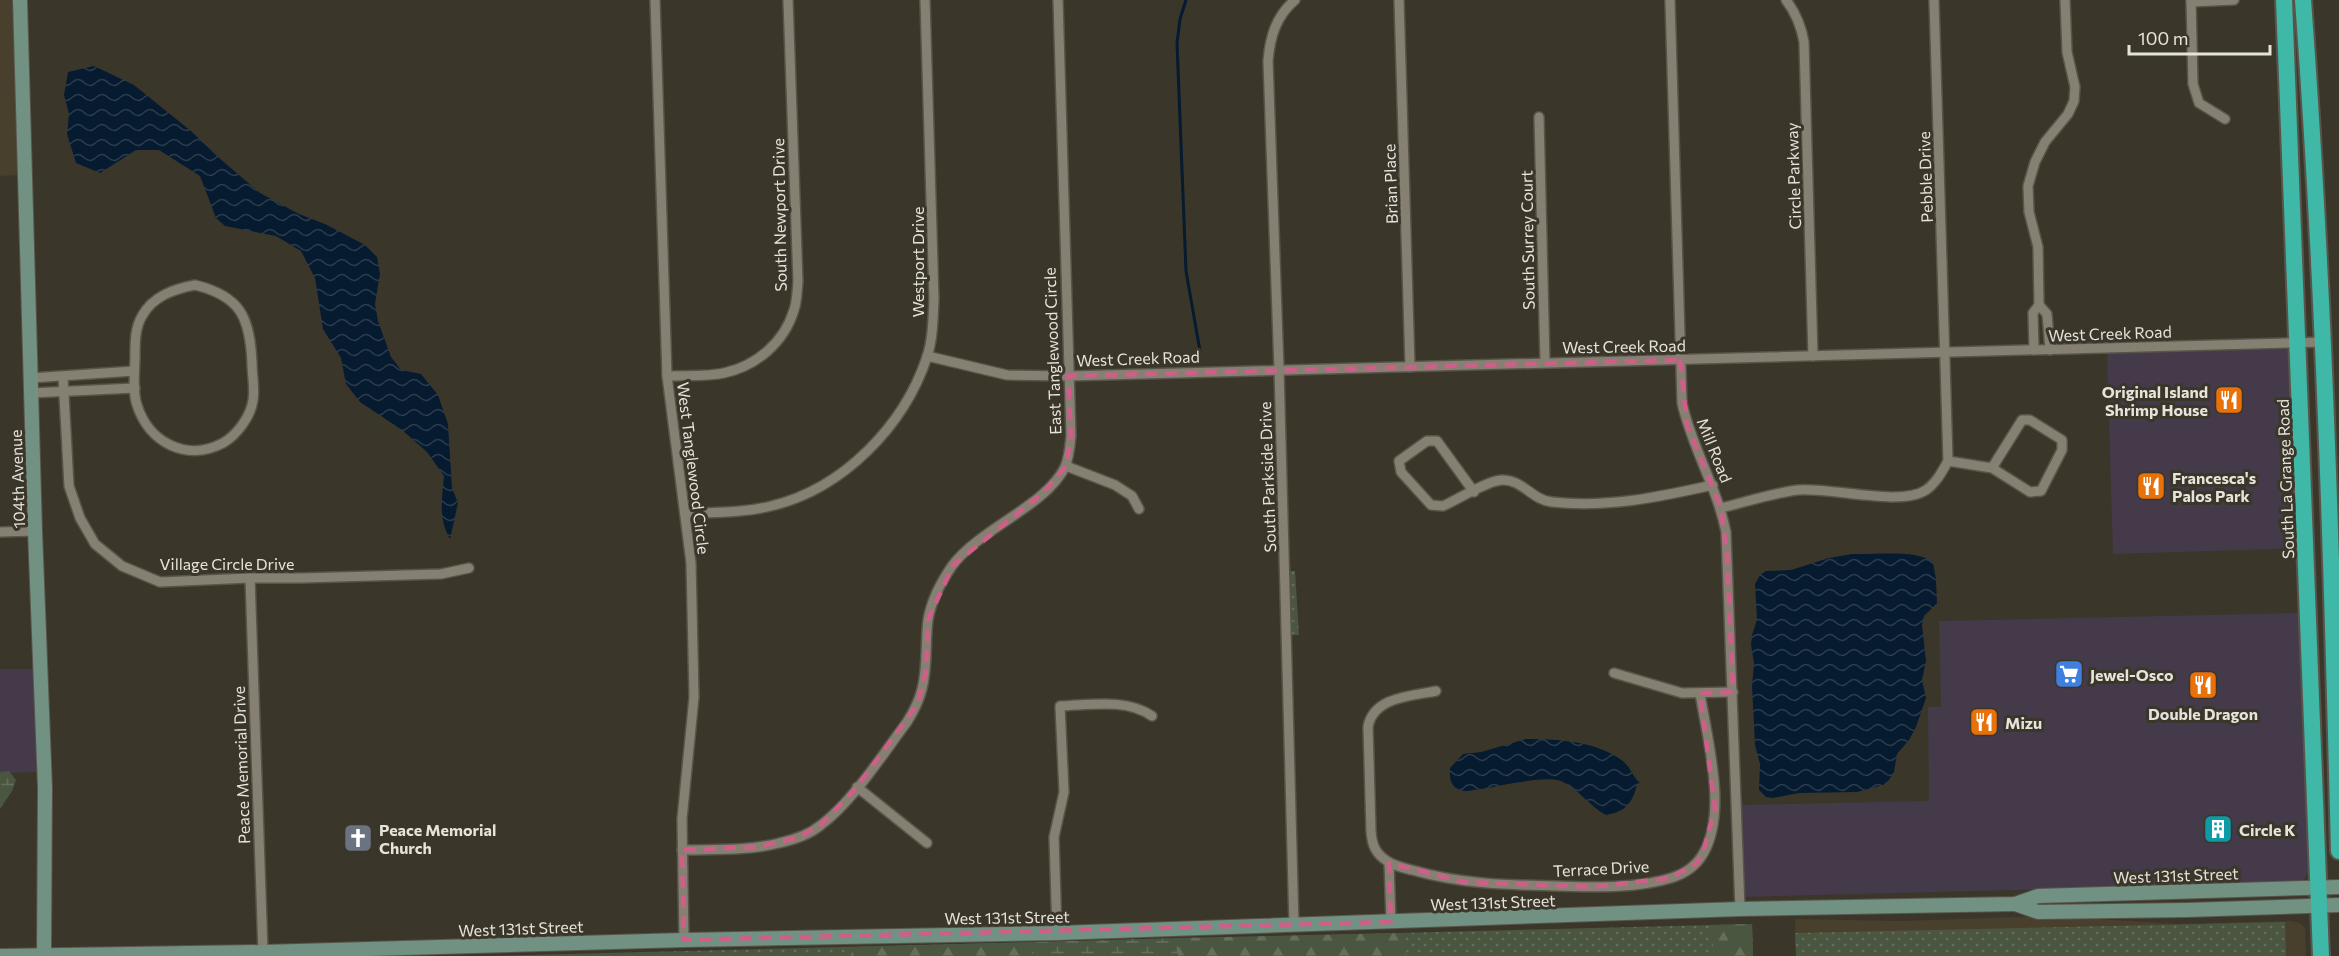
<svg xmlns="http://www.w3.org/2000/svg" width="2339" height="956" font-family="Commissioner,sans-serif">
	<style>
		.commercial { fill: #453a49 }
		.built { fill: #483f2d }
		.grass { fill: url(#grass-dots) }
		.forest { fill: url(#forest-firs) }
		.wetland { fill: url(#wetland-marsh) }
		.water { fill: url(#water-waves) }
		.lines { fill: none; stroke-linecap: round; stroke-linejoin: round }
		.stream { stroke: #061b2f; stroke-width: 3 }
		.street-casing { stroke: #59544a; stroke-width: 12 }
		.secondary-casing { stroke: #59544a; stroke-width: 16 }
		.highway-casing { stroke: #59544a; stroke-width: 20 }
		.street { stroke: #868072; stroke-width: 9 }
		.secondary { stroke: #719182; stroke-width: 14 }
		.highway { stroke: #3fb8a7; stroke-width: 16 }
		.marked { fill: none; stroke: #cf5f88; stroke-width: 4.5; stroke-dasharray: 12 8; stroke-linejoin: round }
		.labels { text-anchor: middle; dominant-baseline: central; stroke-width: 6; stroke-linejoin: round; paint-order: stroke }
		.street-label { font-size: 16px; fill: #e6e3db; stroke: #3b362a }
		.poi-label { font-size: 16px; font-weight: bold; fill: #e6e3db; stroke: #3b362a; text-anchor: start }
	</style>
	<defs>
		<pattern id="grass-dots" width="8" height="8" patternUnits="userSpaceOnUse" patternTransform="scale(1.5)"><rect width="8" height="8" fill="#4b5640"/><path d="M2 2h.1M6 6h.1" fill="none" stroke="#656e5b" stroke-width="1.8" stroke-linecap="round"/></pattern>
		<pattern id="forest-firs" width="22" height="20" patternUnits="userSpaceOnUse" patternTransform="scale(1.5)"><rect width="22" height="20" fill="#4b5640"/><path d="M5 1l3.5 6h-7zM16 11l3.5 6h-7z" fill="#656e5b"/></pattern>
		<pattern id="wetland-marsh" width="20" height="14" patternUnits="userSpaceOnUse" patternTransform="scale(1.5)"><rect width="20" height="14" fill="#4b5640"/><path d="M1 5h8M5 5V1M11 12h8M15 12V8" fill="none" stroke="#656e5b"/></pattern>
		<pattern id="water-waves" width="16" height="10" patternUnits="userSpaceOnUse" patternTransform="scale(1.5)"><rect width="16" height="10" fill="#061b2f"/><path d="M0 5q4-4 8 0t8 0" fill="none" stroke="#2a3c4d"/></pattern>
	</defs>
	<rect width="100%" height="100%" fill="#3b362a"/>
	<g class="commercial">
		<polygon points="2296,349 2305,548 2113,554 2107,353"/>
		<polygon points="2305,613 2313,865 2304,879 2297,882 2282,883 1743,897 1740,805 1929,801 1928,707 1941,707 1939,621"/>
		<polygon points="0,669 37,669 40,772 0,773"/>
	</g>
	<g class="built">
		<polygon points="0,0 12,0 19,175 0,176"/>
		<polygon points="2047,916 2178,924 2292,921 2301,924 2305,928 2306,956 1796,956 1795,919 1901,921"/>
	</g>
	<g class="grass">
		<polygon points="1289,571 1295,571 1299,635 1291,635"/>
		<polygon points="2285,922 2286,956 1796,956 1795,933"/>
		<polygon points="1752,924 1753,956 489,956"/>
	</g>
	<g class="forest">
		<polygon points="1752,924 1753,956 1716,956 1711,938 1712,925"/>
		<polygon points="1402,933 1407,946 1406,956 1178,956 1178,938"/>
		<polygon points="1035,942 1031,956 850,956 855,947"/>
	</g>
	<g class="wetland">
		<polygon points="9,771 16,780 12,791 0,809 0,772"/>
		<polygon points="1178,938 1178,956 1031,956 1035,942"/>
	</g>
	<g class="water">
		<path d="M94 66 134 85 191 131 218 157 260 193 299 214 325 224 365 245 377 257 380 274 375 304 378 321 391 357 401 370 421 374 438 395 448 424 452 488 458 503 450 539C438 519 442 499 444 476L427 452 402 430 360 402 346 384 341 358 323 329 315 278 301 251 276 236 225 226 216 218 200 176 159 150H136L100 173 76 163 67 134 69 114 64 95 68 72Z"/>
		<path d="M1852 554C1874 555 1916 549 1933 562L1936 579 1937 603 1924 616 1922 625 1926 661 1922 680 1926 698 1916 727 1909 740 1897 754 1894 772 1889 780 1883 785 1857 792 1799 793 1773 798 1766 797 1759 790 1760 764 1755 745 1752 686 1754 663 1751 645 1752 635 1757 620 1755 584 1760 575 1766 571 1791 570 1829 558Z"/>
		<path d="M1526 739C1559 739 1596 741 1623 761 1631 768 1633 777 1640 783L1637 784C1633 803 1625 812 1606 815 1590 807 1578 788 1561 781 1543 774 1486 790 1464 791 1451 789 1449 779 1450 768L1463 754 1481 752Z"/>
	</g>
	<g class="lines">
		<polyline class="stream" points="1186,0 1180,19 1177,43 1186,271 1200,351"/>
		<g class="street-casing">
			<g id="street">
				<polyline points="655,0 667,376 691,563 694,697 682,819 684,940"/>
				<polyline points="1399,0 1410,367"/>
				<path d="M1670 0 1682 403C1692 448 1717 487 1726 532L1740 909"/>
				<path d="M1786 0C1796 13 1801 25 1804 42L1813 356"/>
				<polyline points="2191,0 2193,84 2199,103 2225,119"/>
				<polyline points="2191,2 2234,0"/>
				<polyline points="1539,117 1545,362"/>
				<path d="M195 285C241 296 250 318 252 363 252 375 255 388 253 400 251 416 237 435 223 443 187 462 149 443 137 405 132 391 135 371 135 356 135 342 135 328 142 316 153 296 174 289 195 285Z"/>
				<polyline points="2039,305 2047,314 2050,350"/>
				<polyline points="2034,350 2033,313 2039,305 2038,247 2029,212 2028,186 2035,162 2045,142 2068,114 2074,101 2075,87 2067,52 2065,0"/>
				<polyline points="927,356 1007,375 1068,376 2324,342"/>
				<path d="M667 376C685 375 706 377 724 373 756 366 784 343 794 310 797 302 797 291 798 282L788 0"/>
				<polyline points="63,377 69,486 80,518 95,544 122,566 160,582 250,578 302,578 441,574 469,568"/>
				<polyline points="31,378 134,371"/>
				<polyline points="31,393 135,388"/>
				<polyline points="1948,461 1992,468 2030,492 2041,491 2062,450 2062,440 2030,420 2022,420 1992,468"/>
				<polyline points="1066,466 1115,485 1132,496 1139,509"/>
				<path d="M1474 492 1437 441H1427L1399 461 1401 472 1431 505 1443 506C1459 499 1486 481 1502 480 1522 479 1532 500 1552 502 1608 508 1659 497 1713 485"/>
				<path d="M1721 508C1746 502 1772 493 1798 490 1831 487 1901 507 1926 490 1936 483 1942 472 1948 461L1934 0"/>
				<path d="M685 514C714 512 743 513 771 506 843 489 904 426 927 357 933 339 933 318 934 299L925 0"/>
				<polyline points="0,532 35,531"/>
				<polyline points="250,578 263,952"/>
				<polyline points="1614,673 1682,693 1733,692"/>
				<path d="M1436 691C1411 696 1373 697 1368 727L1371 831C1372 845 1375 853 1387 861 1394 866 1404 868 1412 870 1460 884 1508 885 1557 886 1594 887 1635 889 1671 878 1684 874 1696 866 1703 854 1728 812 1707 739 1700 693"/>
				<polyline points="857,787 927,843"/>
				<path d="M682 850C714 849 748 851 779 843 793 840 810 834 821 825 853 801 883 754 907 722 914 711 919 701 922 689 928 666 925 643 928 620 931 601 941 582 952 566 979 529 1046 506 1065 467 1069 458 1070 446 1071 436L1058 0"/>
				<polyline points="1389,863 1391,922"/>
				<path d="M1294 925 1279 369 1268 61C1270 37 1276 16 1295 0"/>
				<path d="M1057 933 1054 837 1064 792 1060 706C1090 705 1126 698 1152 716"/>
			</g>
		</g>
		<g class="secondary-casing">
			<g id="secondary">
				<polyline points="20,0 35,531 45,788 44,955"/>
				<polyline points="2015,904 2038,912 2187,910 2339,905"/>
				<polyline points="0,956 263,952 684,940 1057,933 1740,909 2015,904 2038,896 2339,887"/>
			</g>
		</g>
		<g class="highway-casing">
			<g id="highway">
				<polyline points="2284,0 2321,956"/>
				<path d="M2303 0C2324 283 2332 567 2339 851"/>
			</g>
		</g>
		<use href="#street" class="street"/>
		<use href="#secondary" class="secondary"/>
		<use href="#highway" class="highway"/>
	</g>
	<path class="marked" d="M1680 360 1687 425 1721 508 1727 556 1733 692 1700 693 1715 808 1703 853 1696 864 1670 878 1593 887 1464 882 1389 863 1391 922 684 940 682 850 758 847 796 838 820 826 857 787 917 705 926 671 928 620 953 565 1043 493 1066 466 1071 436 1068 376Z"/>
	<defs>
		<g id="restaurant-square" transform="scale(1.5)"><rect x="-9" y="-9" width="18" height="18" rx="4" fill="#e8710a" stroke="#3b362a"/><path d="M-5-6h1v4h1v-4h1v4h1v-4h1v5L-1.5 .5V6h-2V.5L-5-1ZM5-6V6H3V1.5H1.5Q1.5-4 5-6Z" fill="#fff"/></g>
		<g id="supermarket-square" transform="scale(1.5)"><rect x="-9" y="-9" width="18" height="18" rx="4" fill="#3f7fe0" stroke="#3b362a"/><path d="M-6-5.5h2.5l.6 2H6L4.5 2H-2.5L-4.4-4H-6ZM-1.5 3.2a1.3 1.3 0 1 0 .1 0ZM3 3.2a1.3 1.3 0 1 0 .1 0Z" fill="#fff"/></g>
		<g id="building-square" transform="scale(1.5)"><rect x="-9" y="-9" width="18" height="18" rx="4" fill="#0f9aa8" stroke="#3b362a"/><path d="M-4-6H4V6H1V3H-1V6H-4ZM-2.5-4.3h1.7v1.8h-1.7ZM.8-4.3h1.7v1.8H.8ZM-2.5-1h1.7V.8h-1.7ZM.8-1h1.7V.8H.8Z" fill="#fff"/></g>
		<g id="church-square" transform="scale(1.5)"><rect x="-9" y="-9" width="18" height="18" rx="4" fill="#6b7280" stroke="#3b362a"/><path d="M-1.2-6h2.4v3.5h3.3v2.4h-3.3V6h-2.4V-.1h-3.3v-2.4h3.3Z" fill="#fff"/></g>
	</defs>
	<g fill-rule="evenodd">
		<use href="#restaurant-square" x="2229" y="400"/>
		<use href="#restaurant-square" x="2151" y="486"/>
		<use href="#supermarket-square" x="2069" y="674"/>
		<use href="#restaurant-square" x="2203" y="685"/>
		<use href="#restaurant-square" x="1984" y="722"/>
		<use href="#building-square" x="2218" y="829"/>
		<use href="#church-square" x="358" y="838"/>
	</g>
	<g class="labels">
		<g class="street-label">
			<text transform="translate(1793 176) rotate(-92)">Circle Parkway</text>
			<text transform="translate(1925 177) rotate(-92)">Pebble Drive</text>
			<text transform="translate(1390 184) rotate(-92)">Brian Place</text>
			<text transform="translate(779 215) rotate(-91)">South Newport Drive</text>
			<text transform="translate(1527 240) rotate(-91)">South Surrey Court</text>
			<text transform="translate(917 262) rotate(-90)">Westport Drive</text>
			<text transform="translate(2110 333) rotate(-2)">West Creek Road</text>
			<text transform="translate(1624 346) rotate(-1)">West Creek Road</text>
			<text transform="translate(1052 351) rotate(-92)">East Tanglewood Circle</text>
			<text transform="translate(1138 358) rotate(-2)">West Creek Road</text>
			<text transform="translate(1715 450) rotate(68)">Mill Road</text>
			<text transform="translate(694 468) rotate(83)">West Tanglewood Circle</text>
			<text transform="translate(1267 477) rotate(-92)">South Parkside Drive</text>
			<text transform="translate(17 479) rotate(-92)">104th Avenue</text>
			<text transform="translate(2285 479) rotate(-92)">South La Grange Road</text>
			<text x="227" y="563">Village Circle Drive</text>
			<text transform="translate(241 765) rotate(-92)">Peace Memorial Drive</text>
			<text transform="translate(1601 868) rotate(-3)">Terrace Drive</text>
			<text transform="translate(2176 875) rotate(-2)">West 131st Street</text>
			<text transform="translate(1493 902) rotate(-2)">West 131st Street</text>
			<text transform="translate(1007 917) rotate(-1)">West 131st Street</text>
			<text transform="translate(521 928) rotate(-2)">West 131st Street</text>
		</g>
		<g class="poi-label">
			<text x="2208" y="391" text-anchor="end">Original Island<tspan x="2208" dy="18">Shrimp House</tspan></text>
			<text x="2172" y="477">Francesca's<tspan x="2172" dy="18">Palos Park</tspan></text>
			<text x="2090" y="674">Jewel-Osco</text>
			<text x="2203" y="713" text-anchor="middle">Double Dragon</text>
			<text x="2005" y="722">Mizu</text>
			<text x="379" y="829">Peace Memorial<tspan x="379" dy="18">Church</tspan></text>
			<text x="2239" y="829">Circle K</text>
		</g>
	</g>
	<path d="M2129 45v9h141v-9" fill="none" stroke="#e6e3db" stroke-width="3"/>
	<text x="2138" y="45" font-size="18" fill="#e6e3db" stroke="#3b362a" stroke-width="4.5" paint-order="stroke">100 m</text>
</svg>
